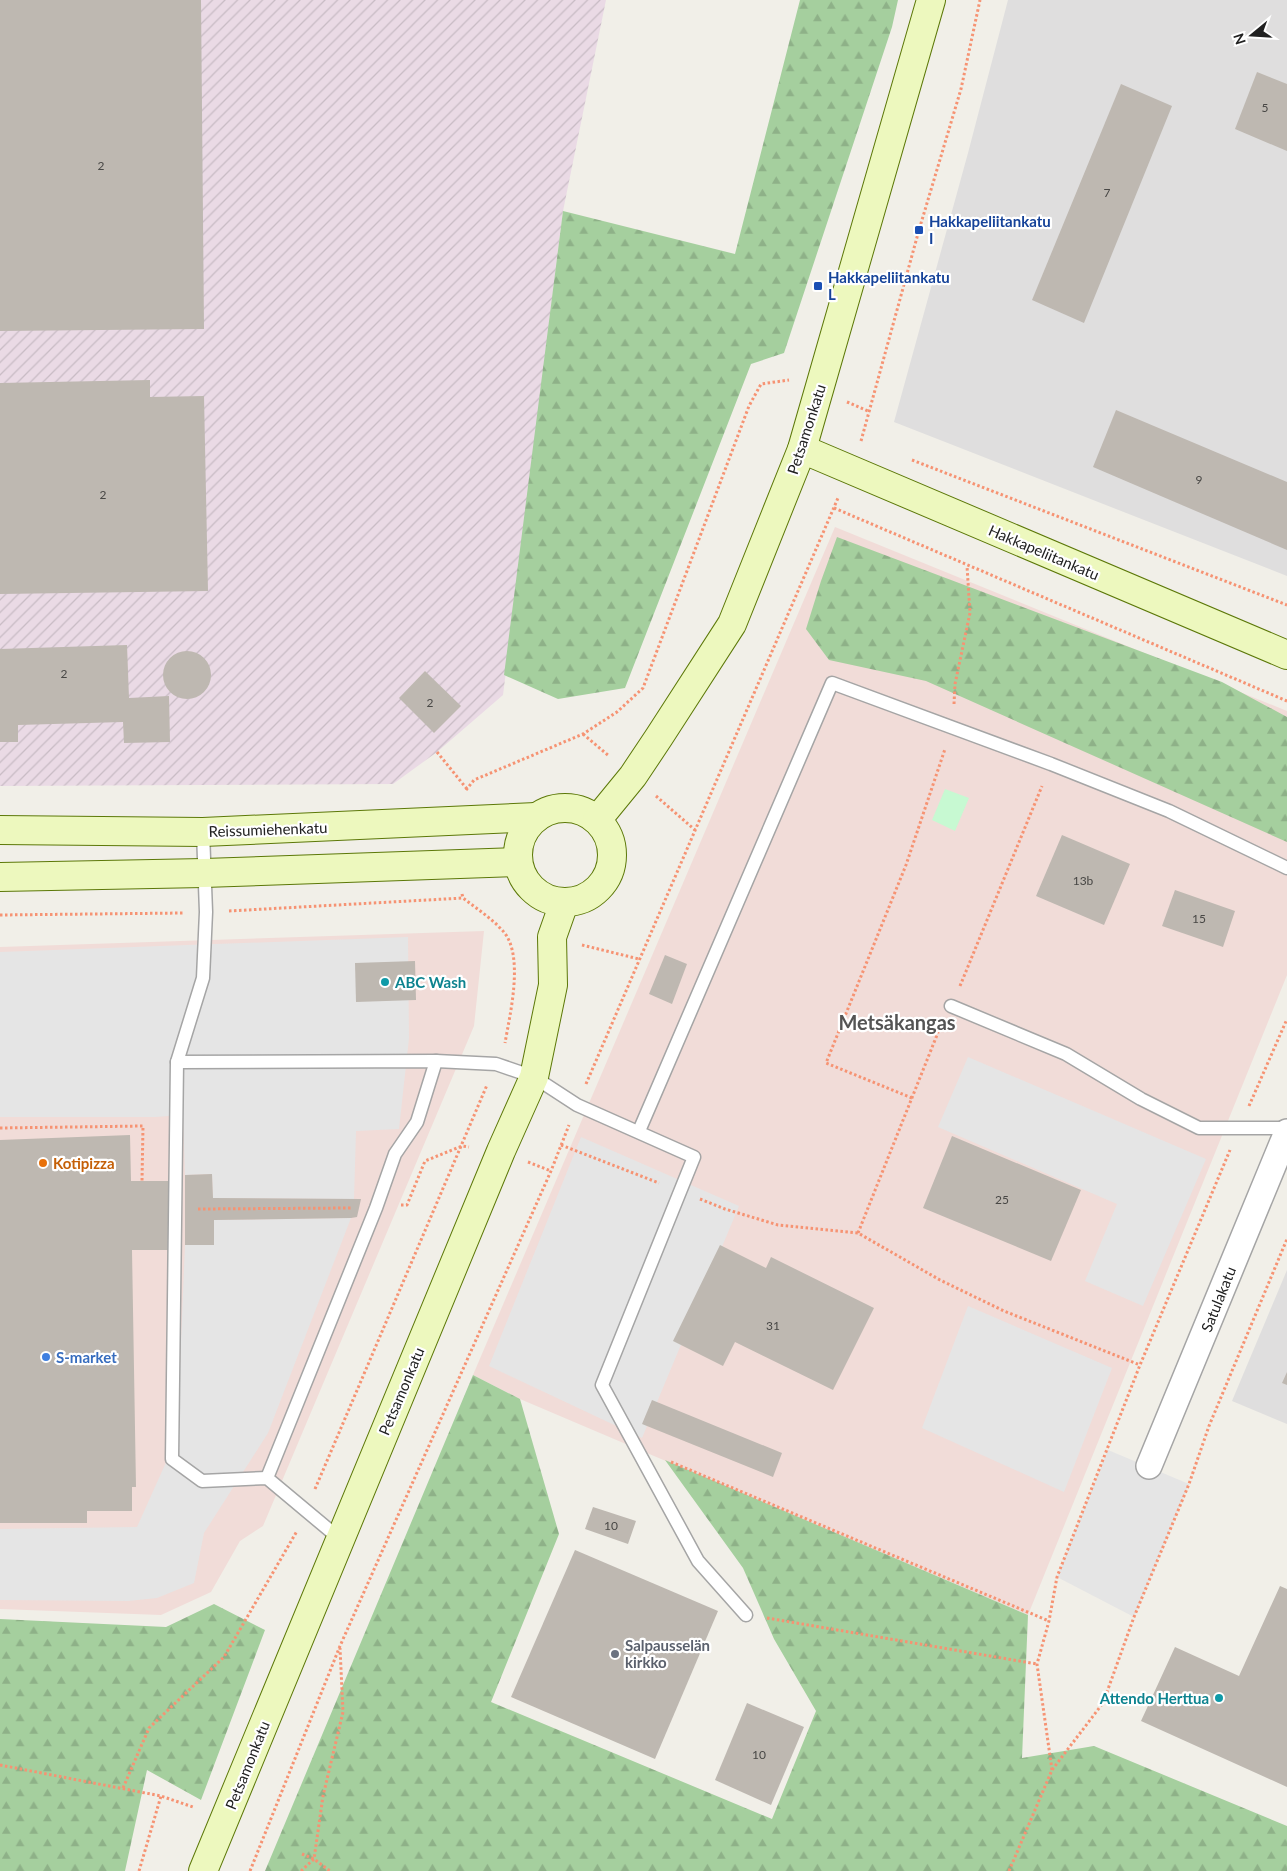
<svg xmlns="http://www.w3.org/2000/svg" width="1287" height="1871" font-family="Lato,sans-serif">
	<style>
		.residential { fill: #dfdede }
		.commercial { fill: #f1dcd8 }
		.industrial { fill: url(#industrial-furrows) }
		.forest { fill: url(#forest-firs) }
		.park { fill: #c7f9d2 }
		.parking { fill: #e5e5e5 }
		.building { fill: #beb8b1 }
		.lines { fill: none; stroke-linecap: round; stroke-linejoin: round }
		.lane-casing { stroke: #a5a5a5; stroke-width: 15 }
		.street-casing { stroke: #a5a5a5; stroke-width: 28 }
		.secondary-casing { stroke: #5c7808; stroke-width: 30 }
		.path { stroke: #f69373; stroke-width: 3; stroke-dasharray: 2.5 2.5; stroke-linecap: butt }
		.lane { stroke: #fff; stroke-width: 12 }
		.street { stroke: #fff; stroke-width: 25 }
		.secondary { stroke: #edf8be; stroke-width: 28 }
		.transit-dot { fill: #1a4fb4; stroke: #fff; stroke-width: 2 }
		.culture-dot { fill: #0f9aa8; stroke: #fff; stroke-width: 2 }
		.food-dot { fill: #e8710a; stroke: #fff; stroke-width: 2 }
		.shop-dot { fill: #3f7fe0; stroke: #fff; stroke-width: 2 }
		.worship-dot { fill: #6b7280; stroke: #fff; stroke-width: 2 }
		.labels { text-anchor: middle; dominant-baseline: central; stroke-width: 4.5; stroke-linejoin: round; paint-order: stroke }
		.number-label { font-size: 12px; fill: #484745 }
		.transit-label { font-size: 15px; font-weight: bold; fill: #164399; stroke: #fff; text-anchor: start }
		.street-label { font-size: 15px; fill: #212121; stroke: #fff }
		.culture-label { font-size: 15px; font-weight: bold; fill: #0d838f; stroke: #fff; text-anchor: start }
		.food-label { font-size: 15px; font-weight: bold; fill: #c56008; stroke: #fff; text-anchor: start }
		.shop-label { font-size: 15px; font-weight: bold; fill: #366cbe; stroke: #fff; text-anchor: start }
		.worship-label { font-size: 15px; font-weight: bold; fill: #5b616d; stroke: #fff; text-anchor: start }
		.district-label { font-size: 20px; font-weight: bold; fill: #545454; stroke: #fff }
	</style>
	<defs>
		<pattern id="industrial-furrows" width="10" height="10" patternUnits="userSpaceOnUse" patternTransform="scale(1.25)"><rect width="10" height="10" fill="#eadae5"/><path d="M-1 1l2-2M0 10L10 0M9 11l2-2" fill="none" stroke="#c8bbc4"/></pattern>
		<pattern id="forest-firs" width="22" height="20" patternUnits="userSpaceOnUse" patternTransform="scale(1.25)"><rect width="22" height="20" fill="#a5cf9e"/><path d="M5 1l3.5 6h-7zM16 11l3.5 6h-7z" fill="#8eb188"/></pattern>
	</defs>
	<rect width="100%" height="100%" fill="#f1efe8"/>
	<g class="residential">
		<polygon points="1008,0 1287,0 1287,576 894,422 968,153"/>
		<polygon points="1287,1270 1287,1424 1232,1401"/>
	</g>
	<g class="commercial">
		<polygon points="835,527 1287,711 1287,975 1028,1615 520,1399 473,1375"/>
		<polygon points="484,931 474,1026 263,1526 240,1541 211,1592 161,1615 0,1609 0,947"/>
	</g>
	<polygon class="industrial" points="0,0 606,0 563,211 503,695 437,752 393,784 0,786"/>
	<g class="forest">
		<polygon points="800,0 898,0 892,27 784,353 751,364 625,688 558,699 504,675 563,211 735,254"/>
		<polygon points="837,537 1222,682 1287,717 1287,842 926,681 829,660 806,629 821,581"/>
		<polygon points="473,1375 520,1399 559,1534 491,1702 772,1819 816,1711 774,1639 743,1568 665,1460 1028,1615 1022,1758 1094,1746 1287,1826 1287,1871 265,1871"/>
		<polygon points="214,1604 265,1630 201,1800 147,1770 125,1871 0,1871 0,1619 166,1627"/>
	</g>
	<polygon class="park" points="945,789 969,798 955,831 932,820"/>
	<g class="parking">
		<polygon points="408,937 409,1038 399,1129 356,1131 354,1199 213,1198 212,1174 185,1175 183,1115 156,1117 0,1117 0,952"/>
		<polygon points="968,1057 1206,1159 1143,1306 1085,1281 1117,1204 938,1127"/>
		<polygon points="581,1137 739,1206 642,1438 489,1366"/>
		<polygon points="351,1218 268,1433 204,1533 194,1583 157,1598 128,1601 0,1600 0,1529 137,1527 177,1438 185,1245 213,1244 214,1220"/>
		<polygon points="968,1306 1112,1368 1064,1492 922,1428"/>
		<polygon points="1108,1450 1189,1484 1134,1617 1057,1577"/>
	</g>
	<g class="building">
		<polygon points="0,0 201,0 204,329 0,331"/>
		<polygon points="1257,72 1287,84 1287,151 1235,129"/>
		<polygon points="1121,84 1172,106 1084,323 1032,300"/>
		<polygon points="150,380 150,397 204,396 208,591 0,594 0,383"/>
		<polygon points="1116,410 1287,482 1287,550 1093,467"/>
		<polygon points="127,645 129,698 169,696 170,742 124,743 123,722 18,725 18,742 0,742 0,649"/>
		<circle cx="187" cy="675" r="24"/>
		<polygon points="425,671 461,706 434,733 399,698"/>
		<polygon points="1062,835 1130,864 1104,925 1036,896"/>
		<polygon points="1175,890 1235,911 1223,947 1162,926"/>
		<polygon points="665,955 687,964 672,1004 649,994"/>
		<polygon points="415,961 416,1000 356,1002 355,963"/>
		<polygon points="130,1135 131,1181 168,1181 169,1250 132,1250 136,1487 132,1487 132,1511 87,1511 87,1523 0,1523 0,1140"/>
		<polygon points="952,1136 1081,1190 1051,1261 923,1208"/>
		<polygon points="212,1174 213,1198 361,1199 357,1217 351,1218 214,1220 214,1245 185,1245 185,1175"/>
		<polygon points="720,1245 766,1268 771,1257 874,1308 833,1390 735,1342 723,1366 673,1341"/>
		<polygon points="1287,1372 1287,1385 1282,1383"/>
		<polygon points="652,1400 782,1453 773,1477 642,1424"/>
		<polygon points="593,1507 636,1521 628,1544 585,1529"/>
		<polygon points="575,1550 718,1611 655,1759 511,1697"/>
		<polygon points="1280,1586 1287,1589 1287,1787 1141,1721 1175,1647 1239,1676"/>
		<polygon points="747,1703 804,1727 771,1805 715,1780"/>
	</g>
	<g class="lines">
		<g class="lane-casing">
			<g id="lane">
				<polyline points="203,832 206,912 203,978 177,1062 172,1459 202,1481 267,1478 340,1539"/>
				<polyline points="951,1006 1066,1054 1141,1099 1199,1128 1287,1128"/>
				<polyline points="177,1062 436,1061 496,1064 534,1077 577,1105 694,1157 602,1385 698,1561 746,1615"/>
				<polyline points="639,1131 832,683 1051,764 1169,811 1287,868"/>
				<polyline points="267,1478 376,1208 395,1154 417,1122 436,1061"/>
			</g>
		</g>
		<g class="street-casing">
			<polyline id="street" points="1149,1466 1287,1132"/>
		</g>
		<g class="secondary-casing">
			<g id="secondary">
				<polyline points="802,449 1287,655"/>
				<circle cx="565" cy="855" r="47"/>
				<polyline points="597,820 633,776 659,737 732,624 802,449 931,0"/>
				<polyline points="0,830 203,832 536,817"/>
				<polyline points="0,877 204,873 518,862"/>
				<polyline points="203,1871 501,1151 534,1077 553,985 552,937 564,903"/>
			</g>
		</g>
		<g class="path">
			<polyline points="847,402 870,412"/>
			<polyline points="861,441 919,230 961,89 980,0"/>
			<polyline points="912,460 1287,605"/>
			<polyline points="834,508 1287,701"/>
			<polyline points="954,704 955,684 970,613 967,566"/>
			<polyline points="583,734 609,756"/>
			<polyline points="437,752 467,789"/>
			<polyline points="466,790 474,780 583,734 617,712 643,688 749,406 761,384 789,380"/>
			<polyline points="656,796 695,830"/>
			<path d="M462 894 463 898C476 908 491 918 502 930 525 953 510 1014 505 1043"/>
			<polyline points="229,911 463,898"/>
			<polyline points="0,915 183,913"/>
			<polyline points="582,945 639,959"/>
			<polyline points="960,986 1042,786"/>
			<polyline points="586,1084 838,498"/>
			<polyline points="912,1098 826,1063 906,865 945,749"/>
			<polyline points="1249,1106 1287,1019"/>
			<polyline points="0,1128 143,1126 142,1181"/>
			<polyline points="561,1145 659,1183"/>
			<polyline points="528,1162 551,1171"/>
			<polyline points="700,1199 725,1209 778,1225 858,1233 940,1280 1004,1311 1140,1365"/>
			<polyline points="401,1205 407,1205 425,1161 462,1146 469,1147"/>
			<polyline points="198,1209 352,1208"/>
			<polyline points="858,1233 941,1025"/>
			<polyline points="671,1462 1049,1621"/>
			<polyline points="315,1489 487,1085"/>
			<polyline points="767,1618 1037,1664"/>
			<polyline points="0,1765 161,1796 193,1807"/>
			<polyline points="1052,1770 1037,1664 1049,1621 1057,1577 1140,1365 1230,1150"/>
			<polyline points="123,1788 149,1728 224,1657 297,1531"/>
			<polyline points="302,1854 314,1859 330,1871"/>
			<polyline points="139,1871 161,1796"/>
			<polyline points="250,1871 340,1646 551,1171 569,1125"/>
			<polyline points="301,1871 314,1859 323,1796 343,1712 340,1648"/>
			<polyline points="1009,1871 1052,1770 1103,1703 1134,1617 1189,1484 1209,1426 1287,1239"/>
		</g>
		<use href="#lane" class="lane"/>
		<use href="#street" class="street"/>
		<use href="#secondary" class="secondary"/>
	</g>
	<g class="transit-dot">
		<rect x="914" y="225" width="10" height="10" rx="2.5"/>
		<rect x="813" y="281" width="10" height="10" rx="2.5"/>
	</g>
	<g class="culture-dot">
		<circle cx="385" cy="982" r="5"/>
		<circle cx="1219" cy="1698" r="5"/>
	</g>
	<circle class="food-dot" cx="43" cy="1163" r="5"/>
	<circle class="shop-dot" cx="46" cy="1357" r="5"/>
	<circle class="worship-dot" cx="615" cy="1654" r="5"/>
	<g class="labels">
		<g class="number-label">
			<text x="1265" y="107">5</text>
			<text x="101" y="165">2</text>
			<text x="1107" y="192">7</text>
			<text x="1199" y="479">9</text>
			<text x="103" y="494">2</text>
			<text x="64" y="673">2</text>
			<text x="430" y="702">2</text>
			<text x="1083" y="880">13b</text>
			<text x="1199" y="918">15</text>
			<text x="1002" y="1199">25</text>
			<text x="773" y="1325">31</text>
			<text x="611" y="1525">10</text>
			<text x="759" y="1754">10</text>
		</g>
		<g class="transit-label">
			<text x="929" y="221">Hakkapeliitankatu<tspan x="929" dy="17">I</tspan></text>
			<text x="828" y="277">Hakkapeliitankatu<tspan x="828" dy="17">L</tspan></text>
		</g>
		<g class="street-label">
			<text transform="translate(806 429) rotate(-72)">Petsamonkatu</text>
			<text transform="translate(1044 552) rotate(23)">Hakkapeliitankatu</text>
			<text transform="translate(268 829) rotate(-2)">Reissumiehenkatu</text>
			<text transform="translate(1218 1299) rotate(-68)">Satulakatu</text>
			<text transform="translate(401 1391) rotate(-67)">Petsamonkatu</text>
			<text transform="translate(247 1765) rotate(-68)">Petsamonkatu</text>
		</g>
		<g class="culture-label">
			<text x="395" y="982">ABC Wash</text>
			<text x="1209" y="1698" text-anchor="end">Attendo Herttua</text>
		</g>
		<g class="food-label">
			<text x="53" y="1163">Kotipizza</text>
		</g>
		<g class="shop-label">
			<text x="56" y="1357">S-market</text>
		</g>
		<g class="worship-label">
			<text x="625" y="1645">Salpausselän<tspan x="625" dy="17">kirkko</tspan></text>
		</g>
		<g class="district-label">
			<text x="897" y="1022">Metsäkangas</text>
		</g>
	</g>
	<g transform="translate(1252 35) rotate(252)" stroke="#ffffff" stroke-width="4" paint-order="stroke">
	<path d="M0-4L9 19L0 12L-9 19Z" fill="#212121"/>
	<text y="-8" font-size="14" font-weight="bold" text-anchor="middle" fill="#212121">N</text>
	</g>
</svg>
